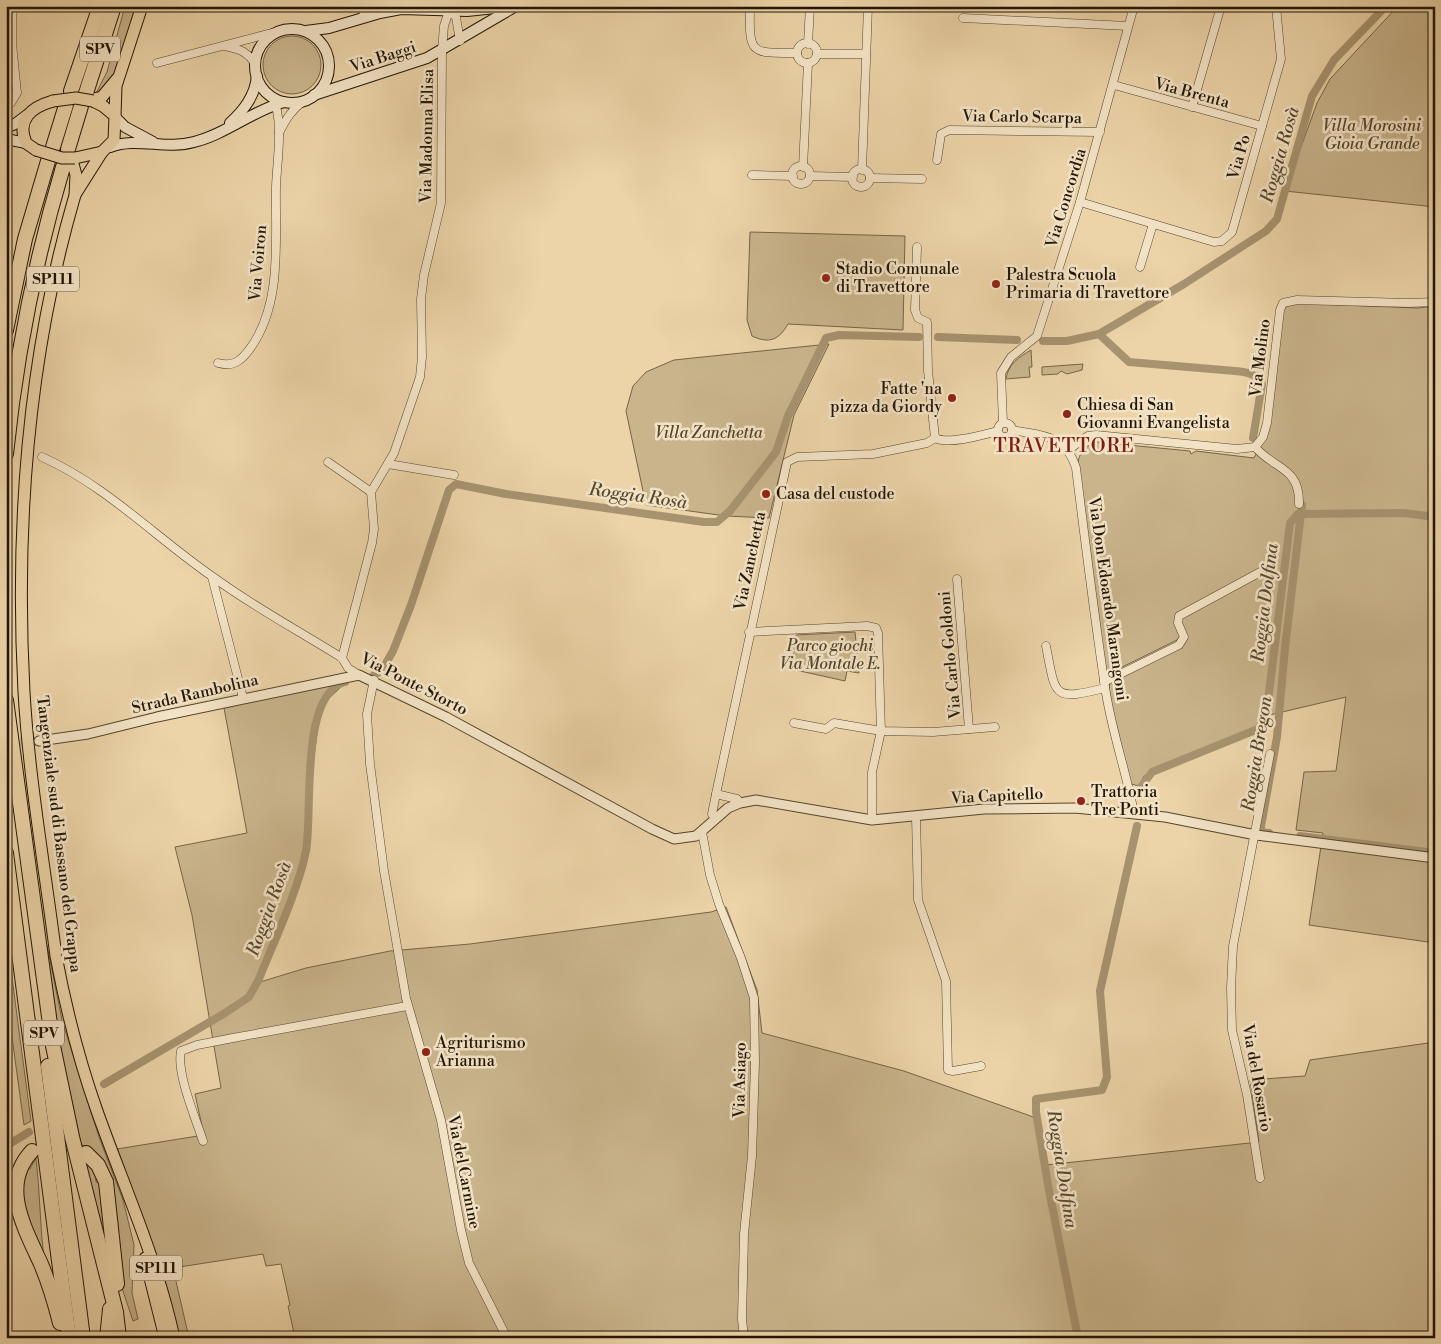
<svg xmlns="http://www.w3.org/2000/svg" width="1441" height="1344" font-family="'Libre Bodoni',serif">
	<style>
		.green { fill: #c9b48c; stroke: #756448 }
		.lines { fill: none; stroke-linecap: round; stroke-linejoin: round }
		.canal { stroke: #a79370; stroke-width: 8 }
		.tertiary-tunnel { stroke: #c3ae87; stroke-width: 9; stroke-dasharray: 9 4.5; stroke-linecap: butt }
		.minor-casing { stroke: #54452d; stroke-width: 9 }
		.tertiary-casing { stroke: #54452d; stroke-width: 11 }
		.secondary-casing { stroke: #211504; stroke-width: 12 }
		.primary-casing { stroke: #211504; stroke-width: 13 }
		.motorway-casing { stroke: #211504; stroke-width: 16 }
		.minor { stroke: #f3e3c6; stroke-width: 8 }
		.tertiary { stroke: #f3e3c6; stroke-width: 9 }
		.secondary { stroke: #f3e3c6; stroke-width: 10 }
		.primary { stroke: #ecd4a8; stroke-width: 11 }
		.motorway { stroke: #ecd4a8; stroke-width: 14 }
		.primary-bridge-casing { stroke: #211504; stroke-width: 13; stroke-linecap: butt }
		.primary-bridge { stroke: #ecd4a8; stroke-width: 11 }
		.poi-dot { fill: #8f2418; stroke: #f3e3c6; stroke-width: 2 }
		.labels { text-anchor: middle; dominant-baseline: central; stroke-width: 5; stroke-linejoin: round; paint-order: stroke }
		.shield { fill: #f3e3c6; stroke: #60533e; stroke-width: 1 }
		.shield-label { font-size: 15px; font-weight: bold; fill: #211504 }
		.street-label { font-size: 16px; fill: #211504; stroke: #f3e3c6 }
		.park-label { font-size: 16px; font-style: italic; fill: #53452d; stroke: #f3e3c6 }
		.poi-label { font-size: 16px; fill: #211504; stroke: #f3e3c6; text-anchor: start }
		.water-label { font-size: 18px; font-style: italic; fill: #57472f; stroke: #f3e3c6 }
		.quarter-label { font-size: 19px; letter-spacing: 1px; fill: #7a1f14; stroke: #f3e3c6 }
	</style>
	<rect width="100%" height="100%" fill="#ecd4a8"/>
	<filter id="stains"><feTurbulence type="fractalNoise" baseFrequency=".004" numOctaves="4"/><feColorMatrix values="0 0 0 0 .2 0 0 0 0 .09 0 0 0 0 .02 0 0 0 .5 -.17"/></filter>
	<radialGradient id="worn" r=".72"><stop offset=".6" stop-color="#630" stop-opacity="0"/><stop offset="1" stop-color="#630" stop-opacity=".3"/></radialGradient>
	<g class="green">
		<path d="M125 6H137C129 29 118 85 95 95L107 72Z"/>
		<polygon points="1398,6 1435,6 1435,207 1285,191 1317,103 1330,79"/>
		<circle cx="292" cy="65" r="29"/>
		<path d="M750 232 905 236 903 330 788 324C779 340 769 344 752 336L747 320Z"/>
		<path d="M1293 303 1418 308 1435 306V943L1309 925 1323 833 1296 830 1304 772 1336 771 1346 697 1261 717 1258 726 1254 731 1144 776 1139 786 1128 783 1112 714 1109 686 1110 683 1183 646 1179 639 1106 675 1077 471C1078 456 1081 447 1097 442L1190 451 1191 454 1196 451 1254 458 1267 432 1280 311Z"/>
		<polygon points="829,344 794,415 769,518 726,516 646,505 626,411 633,386 646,372 674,360"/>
		<path d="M1031 350 1032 367H1029L1030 377 1006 379C1008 364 1019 357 1031 350Z"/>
		<polygon points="1083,364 1082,370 1067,374 1061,371 1058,374 1042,375 1042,367"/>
		<polygon points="855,632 859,673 847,671 845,681 791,669 796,635"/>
		<polygon points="333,681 340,688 328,699 319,718 313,764 309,849 305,865 260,982 306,968 390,951 470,944 711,912 726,907 757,990 762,1033 904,1071 1039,1119 1046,1165 1259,1142 1250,1080 1305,1076 1310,1060 1435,1042 1435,1338 295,1338 288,1306 290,1305 281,1264 266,1266 263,1254 173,1268 189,1338 177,1338 117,1149 204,1135 195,1094 221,1088 192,915 175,847 247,833 224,708"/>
		<polygon points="6,932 31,1121 24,1125 6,993"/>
		<polygon points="45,945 47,945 62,1020 99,1137 123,1200 134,1245 132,1293 138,1319 133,1321 118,1276 113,1211 89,1149 81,1144 58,1039"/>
		<path d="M36 1158C40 1192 40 1226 44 1260L20 1212 24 1168 30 1169Z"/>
		<path d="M82 1158C90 1166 96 1171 96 1182H100L105 1201 106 1257Z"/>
	</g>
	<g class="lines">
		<g class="canal">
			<path d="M1099 334 1129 362 1235 371C1247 372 1255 373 1262 384L1253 438"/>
			<polyline points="938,337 1017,340"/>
			<polyline points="1043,341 1067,341 1099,334 1184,284 1266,231 1277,219 1312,96 1334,60 1386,6"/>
			<polyline points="374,675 382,670 393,651 411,605 449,490 456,484 506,494 704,522 717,522 730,511 776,452 788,416 826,338 839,335 919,337"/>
			<polyline points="1141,787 1152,772 1258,729 1266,717 1290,523 1298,514 1404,513 1435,517"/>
			<polyline points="1269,833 1260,832 1277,737 1285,648 1302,505"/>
			<polyline points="1300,836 1435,853"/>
			<path d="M104 1084 225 1013 249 997 259 979C274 941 298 891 306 851 313 813 299 694 345 682"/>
			<polyline points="6,1146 29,1132"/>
			<polyline points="1078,1338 1048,1185 1036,1112 1036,1099 1102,1090 1107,1077 1100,991 1137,826"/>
		</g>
		<polyline class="tertiary-tunnel" points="7,742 39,741"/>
		<g class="minor-casing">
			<g id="minor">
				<polyline points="363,6 364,18"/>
				<path d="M750 6C749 55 750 53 797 53"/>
				<polyline points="963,18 1128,26"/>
				<circle cx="807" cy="53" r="10"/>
				<polyline points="808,44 810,6"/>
				<path d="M225 46C240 49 248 52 256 65"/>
				<polyline points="817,54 866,54"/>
				<polyline points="157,63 279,31"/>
				<polyline points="1114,85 1262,126"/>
				<polyline points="6,106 11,103 17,93 12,44 12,14 15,6"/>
				<polyline points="1192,107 1221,6"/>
				<path d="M279 133C286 119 292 109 305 100"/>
				<polyline points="937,160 941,134 949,130 1100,132"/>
				<circle cx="801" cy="175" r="9"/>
				<polyline points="803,167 808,63"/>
				<circle cx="861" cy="178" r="9"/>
				<polyline points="862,170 868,6"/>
				<polyline points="752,175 793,176"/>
				<polyline points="810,176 853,177"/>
				<polyline points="870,178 922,179"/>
				<polyline points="1080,202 1214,242 1222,241 1232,232 1281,59 1276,6"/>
				<polyline points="917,247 915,310 918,318 927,322 928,371 935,438"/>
				<polyline points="1140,267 1153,224"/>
				<path d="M218 363C232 367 240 362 249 350 283 305 275 241 276 187 277 159 284 124 273 97"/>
				<circle cx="1005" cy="430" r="7"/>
				<polyline points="1003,423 1001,373 1011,357 1037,336 1080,202 1134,6"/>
				<path d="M1012 430C1041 436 1065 433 1076 468 1085 541 1094 614 1105 687 1111 729 1126 771 1134 813"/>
				<path d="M1255 447C1275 470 1300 467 1299 504"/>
				<polyline points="1068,450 1088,436 1096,435 1237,449 1255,447 1263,437 1267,423 1280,310 1283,303 1297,300 1409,303 1435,302"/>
				<path d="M42 457C107 486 155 537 213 577 254 607 299 631 342 658L348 668 359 675"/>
				<polyline points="328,462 371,492"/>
				<polyline points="388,464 454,475"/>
				<polyline points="212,577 243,698"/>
				<polyline points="957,579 969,729"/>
				<polyline points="749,632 867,626 876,628 878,633 881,731 872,772 872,820"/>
				<path d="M1046 646C1056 697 1052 701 1105 688"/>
				<polyline points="342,658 372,543 374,529 371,492 394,453 420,377 422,357 421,299 424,275 441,203 442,50 444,26 449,11 456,17 460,41"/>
				<polyline points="374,680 367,714 370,764 384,871 406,998 441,1120 461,1230 469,1263 507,1338"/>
				<polyline points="1104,682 1179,645 1184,637 1178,623 1179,616 1264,570"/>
				<polyline points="794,723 826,729 834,723 881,731 933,732 995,727"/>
				<polyline points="716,794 737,799 740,803"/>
				<polyline points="916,817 918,900 946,981 948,1070 953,1071 981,1066"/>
				<path d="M715 818 712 814 716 794 787 462 797 457 873 454 927 443 935 438C948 445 983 435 998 431"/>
				<polyline points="702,832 710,875 719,904 741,958 754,998 755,1063 752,1156 744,1234 742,1319 744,1338"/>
				<path d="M203 1141C196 1119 176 1073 181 1051L197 1045 233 1038 407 1006"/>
				<polyline points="1260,1178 1247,1095 1232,1030 1231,988 1233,946 1270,754"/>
			</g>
		</g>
		<g class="tertiary-casing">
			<polyline id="tertiary" points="39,741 88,734 157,717 359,675 446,717 652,829 674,839 696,836 728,808 740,803 756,800 872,820 984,809 1075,808 1165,817 1256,835 1435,858"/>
		</g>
		<g class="secondary-casing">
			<g id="secondary">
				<circle cx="292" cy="66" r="37"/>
				<polyline points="306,31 329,28 380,13 401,9 467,11 514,6"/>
				<polyline points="314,95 427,58 516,6"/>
				<polyline points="116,118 125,127 153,142"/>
				<path d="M230 123C244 110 255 96 257 76"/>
				<polyline points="6,128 15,124 27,115"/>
				<polyline points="6,139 26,143"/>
				<path d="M110 147C137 137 166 150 194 142 226 134 252 111 284 102"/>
			</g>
		</g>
		<g class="primary-casing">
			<g id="primary">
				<polyline points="90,100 102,97 117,79"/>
				<polyline points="115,116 116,86 142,6"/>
				<path d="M36 150 26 143C16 119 32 107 53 101"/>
				<polyline points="75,158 102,152 114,140 115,116 103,106 93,101"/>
				<path d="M73 164 76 175 75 195C28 356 15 524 24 692 29 779 45 869 56 956 66 1009 79 1060 97 1111 124 1187 157 1259 174 1338"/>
				<polyline points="76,193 102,152"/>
				<polyline points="145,1258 165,1338"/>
			</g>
		</g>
		<g class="motorway-casing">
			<g id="motorway">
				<polyline points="71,91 100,6"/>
				<polyline points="86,93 114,6"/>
				<polyline points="53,147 66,105"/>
				<polyline points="68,149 81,106"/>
				<polyline points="6,330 25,239 48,161"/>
				<path d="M6 454C16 356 35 261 63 167"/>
				<polyline points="6,700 53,1046 72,1137 116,1312 119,1338"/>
				<polyline points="6,853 69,1338"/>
				<polyline points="48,1066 83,1338"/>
				<path d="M32 1151C0 1185 24 1227 41 1264 49 1283 55 1303 60 1323"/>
				<polyline points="86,1153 98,1165 106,1182 117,1284"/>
				<polyline points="107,1338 110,1309"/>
			</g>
		</g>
		<use href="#minor" class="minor"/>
		<use href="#tertiary" class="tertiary"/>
		<use href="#secondary" class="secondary"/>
		<use href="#primary" class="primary"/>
		<use href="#motorway" class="motorway"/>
		<g class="primary-bridge-casing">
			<g id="primary-bridge">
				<polyline points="53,101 76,98 93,101"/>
				<polyline points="36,150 62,158 75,158"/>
			</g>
		</g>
		<use href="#primary-bridge" class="primary-bridge"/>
	</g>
	<g class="poi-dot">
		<circle cx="826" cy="278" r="5"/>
		<circle cx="996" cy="284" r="5"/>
		<circle cx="952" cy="398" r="5"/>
		<circle cx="1067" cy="414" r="5"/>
		<circle cx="766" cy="494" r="5"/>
		<circle cx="1081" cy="801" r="5"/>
		<circle cx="426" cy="1052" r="5"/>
	</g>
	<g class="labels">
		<g class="shield">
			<rect x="80" y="36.5" width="40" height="25" rx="4"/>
			<rect x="27" y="266.5" width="52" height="25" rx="4"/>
			<rect x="24" y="1020.5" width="40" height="25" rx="4"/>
			<rect x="130" y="1255.5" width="52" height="25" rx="4"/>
		</g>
		<g class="shield-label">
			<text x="100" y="49">SPV</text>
			<text x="53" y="279">SP111</text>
			<text x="44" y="1033">SPV</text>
			<text x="156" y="1268">SP111</text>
		</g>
		<g class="street-label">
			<text transform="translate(383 57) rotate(-18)">Via Baggi</text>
			<text transform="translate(1192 93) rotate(15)">Via Brenta</text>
			<text transform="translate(1022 117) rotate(1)">Via Carlo Scarpa</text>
			<text transform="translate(427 136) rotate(-89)">Via Madonna Elisa</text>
			<text transform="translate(1239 157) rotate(-74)">Via Po</text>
			<text transform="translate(1066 198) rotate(-73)">Via Concordia</text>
			<text transform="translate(258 263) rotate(-85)">Via Voiron</text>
			<text transform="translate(1260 358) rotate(-83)">Via Molino</text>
			<text transform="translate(750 561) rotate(-78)">Via Zanchetta</text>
			<text transform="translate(1108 599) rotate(82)">Via Don Edoardo Marangoni</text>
			<text transform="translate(950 655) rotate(-95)">Via Carlo Goldoni</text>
			<text transform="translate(414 684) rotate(27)">Via Ponte Storto</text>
			<text transform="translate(195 694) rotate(-13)">Strada Rambolina</text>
			<text transform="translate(997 796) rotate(-3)">Via Capitello</text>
			<text transform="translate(59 834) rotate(83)">Tangenziale sud di Bassano del Grappa</text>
			<text transform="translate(1257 1078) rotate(80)">Via del Rosario</text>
			<text transform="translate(740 1080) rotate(-89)">Via Asiago</text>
			<text transform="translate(464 1172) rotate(79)">Via del Carmine</text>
		</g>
		<g class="park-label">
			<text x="1372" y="126">Villa Morosini<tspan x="1372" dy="18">Gioia Grande</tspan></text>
			<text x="709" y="433">Villa Zanchetta</text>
			<text x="830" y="646">Parco giochi<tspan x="830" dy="18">Via Montale E.</tspan></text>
		</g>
		<g class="poi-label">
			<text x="836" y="269">Stadio Comunale<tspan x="836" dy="18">di Travettore</tspan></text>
			<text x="1006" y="275">Palestra Scuola<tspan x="1006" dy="18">Primaria di Travettore</tspan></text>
			<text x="942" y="389" text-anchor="end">Fatte 'na<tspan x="942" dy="18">pizza da Giordy</tspan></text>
			<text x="1077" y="405">Chiesa di San<tspan x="1077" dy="18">Giovanni Evangelista</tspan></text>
			<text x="776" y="494">Casa del custode</text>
			<text x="1091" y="792">Trattoria<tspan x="1091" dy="18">Tre Ponti</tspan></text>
			<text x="436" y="1043">Agriturismo<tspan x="436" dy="18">Arianna</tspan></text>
		</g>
		<g class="water-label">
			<text transform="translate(1280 155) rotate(-74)">Roggia Rosà</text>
			<text transform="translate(638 496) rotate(8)">Roggia Rosà</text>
			<text transform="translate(1265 603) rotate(-83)">Roggia Dolfina</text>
			<text transform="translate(1257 754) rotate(-81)">Roggia Bregon</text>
			<text transform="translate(269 909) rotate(-70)">Roggia Rosà</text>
			<text transform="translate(1062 1169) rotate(81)">Roggia Dolfina</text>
		</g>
		<g class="quarter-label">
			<text x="1064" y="446">TRAVETTORE</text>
		</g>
	</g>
	<rect width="1441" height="1344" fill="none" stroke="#ecd4a8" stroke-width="25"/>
	<rect x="8" y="8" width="1426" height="1329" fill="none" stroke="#211504" stroke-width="2.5"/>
	<rect x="12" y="12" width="1416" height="1319" fill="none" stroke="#211504"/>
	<rect width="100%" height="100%" filter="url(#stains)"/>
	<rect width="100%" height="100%" fill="url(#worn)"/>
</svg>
